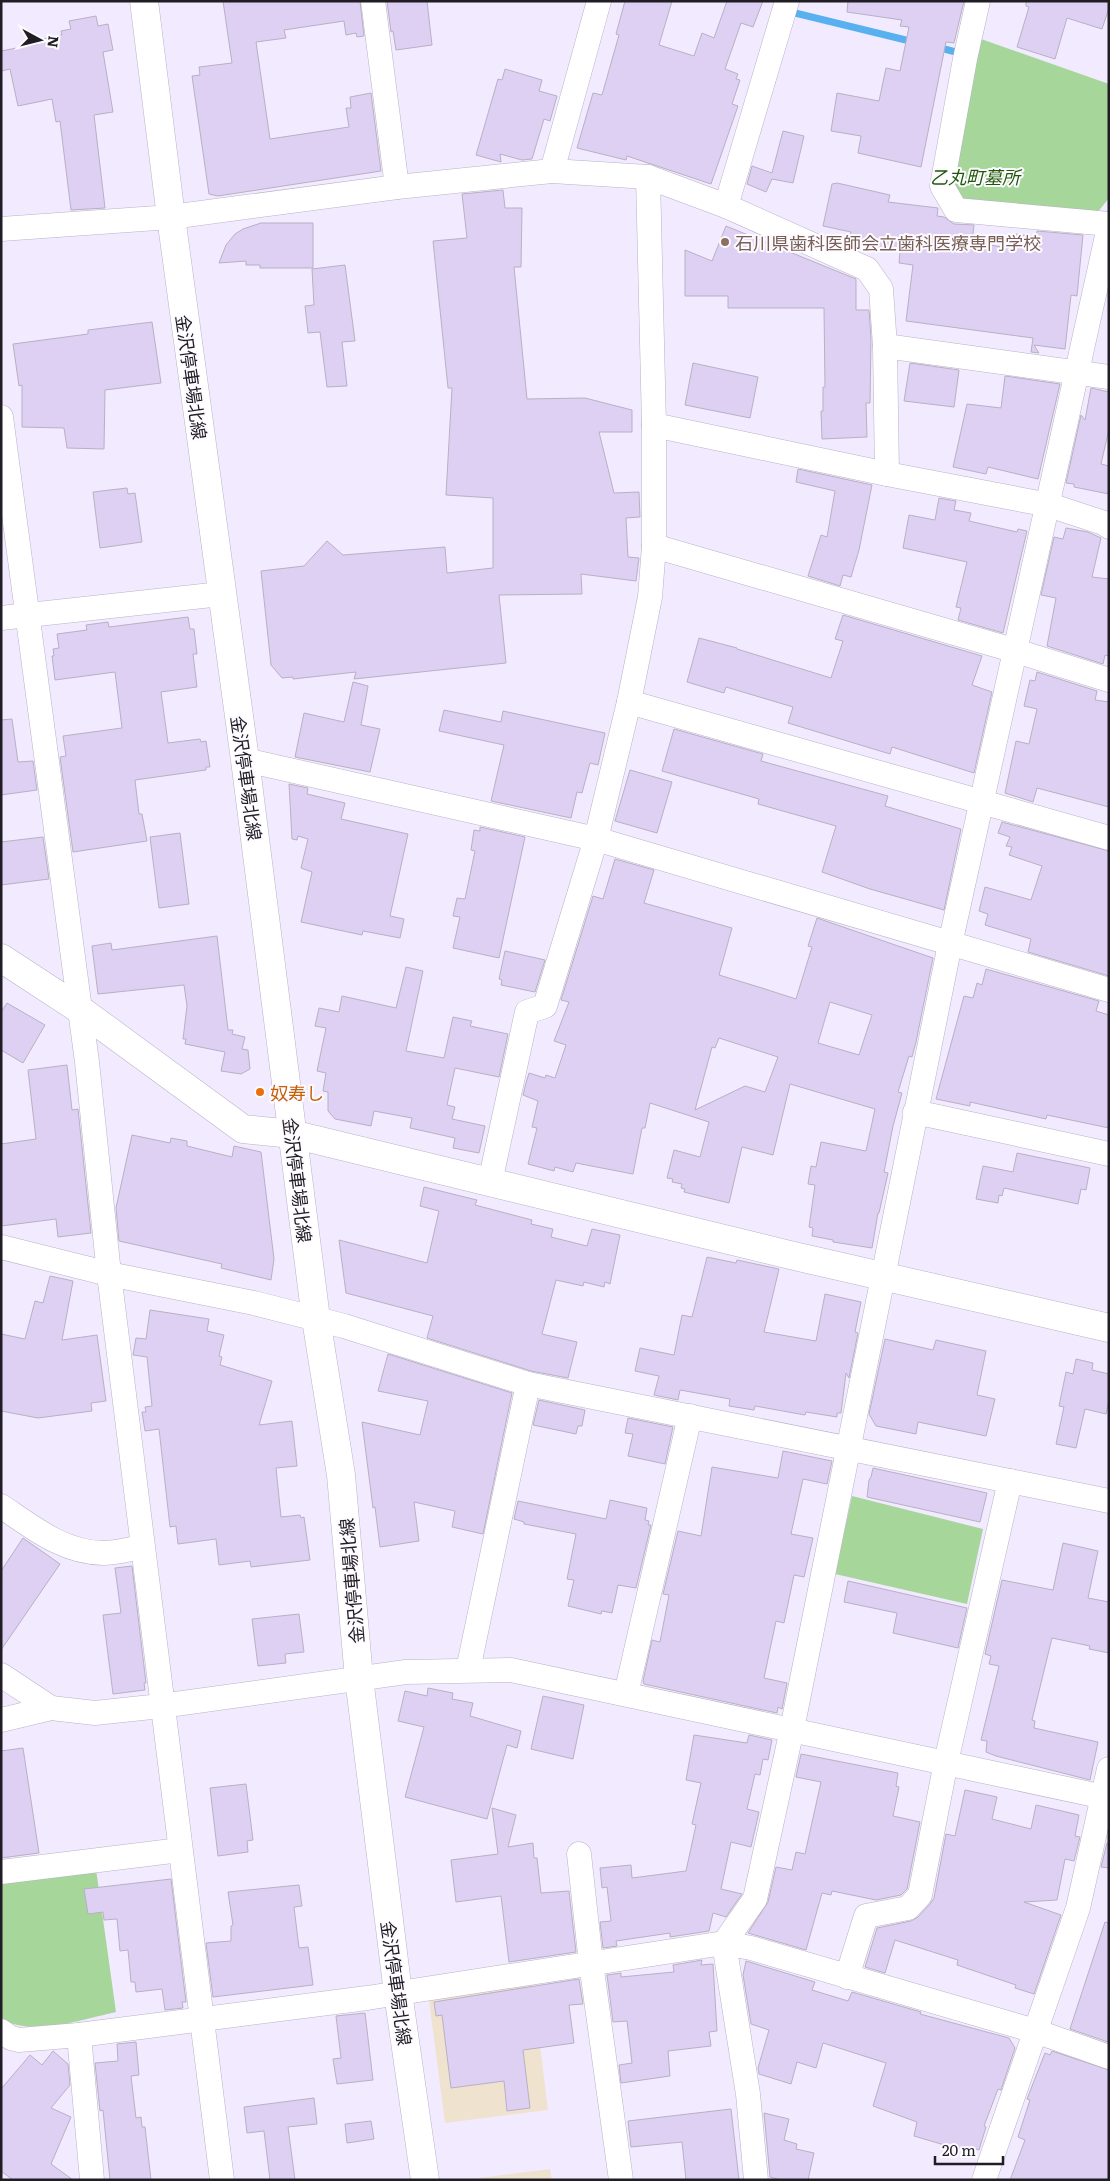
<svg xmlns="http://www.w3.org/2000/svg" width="1110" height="2181" font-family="Literata,'Noto Sans JP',serif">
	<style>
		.commercial { fill: #efe3cf }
		.green { fill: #a6d69a }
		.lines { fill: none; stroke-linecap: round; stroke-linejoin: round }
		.stream { stroke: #59b0ef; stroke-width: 7 }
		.building { fill: #ded0f3; stroke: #b8b0c3; fill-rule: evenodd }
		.minor-casing { stroke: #b9b2c5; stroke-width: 25 }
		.tertiary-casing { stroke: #b9b2c5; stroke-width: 29 }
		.secondary-casing { stroke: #b9b2c5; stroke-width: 29 }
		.minor { stroke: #fff; stroke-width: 24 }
		.tertiary { stroke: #fff; stroke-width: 28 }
		.secondary { stroke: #fff; stroke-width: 28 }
		.education-dot { fill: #8d6e63; stroke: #fdfbff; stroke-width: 2 }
		.food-dot { fill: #e8710a; stroke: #fdfbff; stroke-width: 2 }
		.labels { text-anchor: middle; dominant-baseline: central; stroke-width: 4; stroke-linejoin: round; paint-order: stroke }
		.park-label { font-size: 18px; font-style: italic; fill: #1f5908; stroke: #fdfbff }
		.education-label { font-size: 18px; fill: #785e54; stroke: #fdfbff; text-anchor: start }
		.street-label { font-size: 18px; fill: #201d25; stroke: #fdfbff }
		.food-label { font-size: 18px; fill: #c56008; stroke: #fdfbff; text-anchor: start }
	</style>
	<rect width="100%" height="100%" fill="#f2ebff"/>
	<g class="commercial">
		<polygon points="532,1979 548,2110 445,2123 428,1993"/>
		<polygon points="550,2169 552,2180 479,2180 479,2178"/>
	</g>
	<g class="green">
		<polygon points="981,39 1109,84 1109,198 1093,218 961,202 948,184"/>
		<polygon points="852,1496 983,1529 967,1604 835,1574"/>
		<path d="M96 1869 116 2012C83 2019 31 2038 1 2018V1878Z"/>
	</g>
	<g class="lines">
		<g class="stream">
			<polyline points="791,12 914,42"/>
			<polyline points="937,47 963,54"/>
		</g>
	</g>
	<g class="building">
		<polygon points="223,1 360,1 364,36 357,37 356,33 346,35 344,21 284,30 286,38 256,42 270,139 349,127 346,108 351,108 350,97 371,93 381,171 218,196 209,194 192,76 200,75 199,67 232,63"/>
		<polygon points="387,1 427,1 432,45 396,50 393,31 391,32"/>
		<polygon points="625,1 672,1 659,45 694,56 702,33 714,38 727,1 763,1 753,27 741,23 725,69 738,74 736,79 740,80 732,104 738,106 711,184 627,156 626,160 577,148 593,93 602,95 619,35 616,34"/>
		<polygon points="848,1 964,1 954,43 946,42 921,167 858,153 861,136 831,131 837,93 879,101 886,68 900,71 909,27 900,26 902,20 847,12"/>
		<polygon points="1026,1 1109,1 1109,8 1102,29 1067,18 1055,59 1017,47 1029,7 1026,6"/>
		<polygon points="96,16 98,26 108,24 113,50 103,52 113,112 94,115 105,208 71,210 60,121 56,122 52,99 18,106 10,69 1,71 1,51 38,44 38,40 62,35 61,31 71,29 69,21"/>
		<polygon points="505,69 542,80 539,91 557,96 550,121 544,119 532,159 522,160 500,154 501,162 476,155 498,79 502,80"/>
		<polygon points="783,131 804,136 793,183 772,179 766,192 747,184 752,166 772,173"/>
		<polygon points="837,183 890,195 888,202 938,208 937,216 944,217 954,224 974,225 972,242 1015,249 1016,234 1036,237 1037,231 1083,235 1077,296 1071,295 1065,349 1034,345 1039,353 1031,352 1033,338 906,321 913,265 899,263 900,252 849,240 851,232 823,226 832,184"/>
		<polygon points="503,190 505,208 522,208 521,267 514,267 527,399 585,398 632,410 632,432 599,432 614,493 639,492 640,517 626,518 628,557 639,558 636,581 581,574 582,594 499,595 506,663 354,679 356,672 293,679 293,677 282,678 271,665 261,571 304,566 327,541 343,555 445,547 447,573 493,568 493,498 446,495 452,388 448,388 433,241 467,238 462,194"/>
		<polygon points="261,223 313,223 313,268 260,268 260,265 246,265 246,261 219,263 226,245 235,234 243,229"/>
		<polygon points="726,226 856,279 856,310 869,310 871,338 870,403 866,403 867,437 822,439 821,411 823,411 823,387 825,387 824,308 728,308 728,296 685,296 685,250 712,261"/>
		<polygon points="345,265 355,341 342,342 347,386 327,387 320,332 308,333 305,306 314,305 312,269"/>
		<polygon points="152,322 161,383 105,390 104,449 67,448 64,428 22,427 22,385 19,386 13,344 88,334 88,330"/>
		<polygon points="693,363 758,377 750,418 685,405"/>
		<polygon points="910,363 959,370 954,407 904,401"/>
		<polygon points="1005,376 1060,384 1038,479 988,467 986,474 953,467 967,404 1001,408"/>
		<polygon points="1091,388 1109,392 1109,429 1101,464 1109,466 1109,494 1074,487 1074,484 1066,483 1081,415 1085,420"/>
		<polygon points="798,469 872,485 859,550 851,577 843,575 840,586 808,576 821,535 827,537 835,491 796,482"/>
		<polygon points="127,488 128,494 135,493 142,542 100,548 93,492"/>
		<polygon points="939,498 956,501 954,510 971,513 969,521 1017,532 1018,529 1027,531 1003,633 958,620 961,608 956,607 967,562 903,548 909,515 935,520"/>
		<polygon points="1066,528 1088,532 1101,538 1092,577 1109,579 1109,656 1105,655 1103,664 1047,646 1056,598 1041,595 1054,537 1063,539"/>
		<polygon points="843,615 982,656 972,685 992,692 974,773 892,747 890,754 788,723 793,707 726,687 724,693 687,682 699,638 737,648 737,649 831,678 843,641 835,639"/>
		<polygon points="188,617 190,629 194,629 197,654 193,654 197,687 161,692 168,743 200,739 201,742 206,741 210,767 206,767 206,770 135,780 139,814 142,814 147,841 73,852 60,757 66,756 63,736 122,728 115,672 55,680 52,656 54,656 53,649 59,648 57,634 87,630 86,625 108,622 109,627"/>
		<polygon points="1037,672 1097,691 1095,700 1109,702 1109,807 1037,788 1033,802 1005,793 1016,741 1029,744 1037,709 1024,706 1030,680 1035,681"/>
		<polygon points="353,682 368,686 361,725 380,729 370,772 295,757 304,713 344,722"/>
		<polygon points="444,710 501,722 503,711 605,733 598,765 590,763 582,793 577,792 571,818 491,801 504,745 439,731"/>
		<polygon points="12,719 18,762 33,761 37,790 1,795 1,720"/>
		<polygon points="674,729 763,754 761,761 888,796 885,806 961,829 944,910 870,889 822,872 836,826 758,804 759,799 662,771"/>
		<polygon points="630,770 672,782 657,833 615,821"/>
		<polygon points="289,784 308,788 307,794 345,803 341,819 408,834 390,916 404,919 400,938 363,931 362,935 301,922 312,872 301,868 308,839 298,836 297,840 292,839"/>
		<polygon points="1002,822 1109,851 1109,976 1028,952 1031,939 985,925 988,914 979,911 985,887 1031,900 1042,866 1009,855 1012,847 1006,846 1010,837 998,833"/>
		<polygon points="480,827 525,837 499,958 453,948 460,917 453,916 457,898 465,899 475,851 471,850 474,830 480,831"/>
		<polygon points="180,833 189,904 159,908 150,837"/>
		<polygon points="43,837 49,879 1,885 1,842"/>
		<path d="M615 859 654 870 644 903 732 928 719 975 762 988 796 999 812 947 808 946 817 918 933 958 916 1042 912 1057 909 1056 898 1092 902 1093 893 1126 884 1172 888 1173 879 1213H878L872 1248 833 1242V1240L812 1236 813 1228 809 1227 815 1185 808 1184 811 1166 816 1167 821 1142 866 1151 875 1109 790 1084 773 1155 742 1147 729 1203 684 1192 685 1189 681 1188 682 1184 672 1182 673 1179 667 1178 674 1150 700 1157 709 1122 650 1103 645 1128H642L633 1174 576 1163 573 1172 555 1167 554 1171 528 1164 537 1128 532 1127 538 1101 523 1095 526 1083 529 1073 545 1078 546 1075 555 1078 566 1045 554 1041 569 1002 561 1000 593 896 603 899ZM830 1002 872 1015 859 1055 818 1043ZM719 1038 778 1057 765 1092 745 1086 695 1110 712 1047 715 1048Z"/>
		<polygon points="217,936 228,1030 233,1030 232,1034 245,1037 242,1049 248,1050 250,1069 241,1074 221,1071 225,1052 185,1044 186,1039 183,1039 187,1006 184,985 98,994 92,946 111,943 112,950"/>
		<polygon points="505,951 545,960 535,992 501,985 502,980 499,979"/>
		<polygon points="406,967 423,971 406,1051 444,1058 453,1017 472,1021 470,1026 508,1034 499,1077 455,1068 447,1105 455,1107 452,1119 485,1126 479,1153 453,1148 455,1138 410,1128 412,1118 374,1111 371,1126 335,1119 328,1111 328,1092 323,1091 326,1073 317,1071 326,1028 315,1026 319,1008 339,1012 342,996 396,1008"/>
		<polygon points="986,969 1099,1001 1096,1011 1109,1015 1109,1128 1047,1115 1046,1119 970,1102 970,1106 936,1099 964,996 973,998 977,983 982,985"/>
		<polygon points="7,1003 45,1025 23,1063 1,1050 1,1012"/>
		<polygon points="67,1065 72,1110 78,1109 91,1233 58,1237 56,1219 1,1226 1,1144 36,1139 28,1070"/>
		<polygon points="132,1135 170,1143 171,1138 187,1141 187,1146 232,1157 234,1146 261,1152 274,1259 271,1280 221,1268 222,1264 119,1241 116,1208"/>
		<polygon points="1017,1153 1090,1168 1086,1190 1081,1189 1078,1204 1004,1188 1002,1196 999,1195 998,1203 976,1199 983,1166 1013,1172"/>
		<polygon points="424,1187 477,1200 475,1205 532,1220 531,1224 553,1229 551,1237 587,1246 592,1229 620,1235 610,1284 605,1282 604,1287 584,1282 583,1286 556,1280 542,1334 577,1342 568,1378 531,1371 427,1338 433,1316 346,1293 339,1240 427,1263 439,1211 420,1206"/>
		<polygon points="707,1257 736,1263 737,1260 779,1269 764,1332 816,1341 825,1294 861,1302 855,1332 858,1333 849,1378 846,1373 841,1413 837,1413 837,1417 806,1412 805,1415 755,1406 754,1410 729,1406 730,1399 680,1390 678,1400 654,1395 659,1376 635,1371 640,1348 674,1355 682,1315 692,1317"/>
		<polygon points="50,1276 73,1281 62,1340 97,1335 106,1401 91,1403 92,1411 38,1418 1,1411 1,1334 25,1339 35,1301 43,1303"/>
		<polygon points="150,1310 209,1319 207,1331 224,1335 219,1356 222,1357 220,1365 272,1381 259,1425 292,1421 297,1466 276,1468 281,1517 300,1515 301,1518 304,1517 310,1560 251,1567 250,1561 219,1565 216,1539 178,1544 176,1526 170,1527 159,1429 145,1431 142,1412 146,1412 145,1407 152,1406 147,1357 133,1355 136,1338 146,1339"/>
		<polygon points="885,1339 933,1350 936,1340 986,1351 977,1395 995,1399 986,1436 918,1422 916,1434 876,1426 869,1414"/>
		<polygon points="388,1354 512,1393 483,1534 452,1527 455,1511 414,1502 419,1541 380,1547 375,1507 373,1508 362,1422 420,1435 428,1401 378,1391"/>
		<polygon points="1076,1359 1093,1363 1092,1370 1109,1374 1109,1401 1106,1414 1085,1409 1076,1448 1056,1444 1064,1407 1059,1406 1066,1372 1073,1374"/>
		<polygon points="539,1400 585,1410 582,1426 578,1426 576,1434 533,1425"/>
		<polygon points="628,1418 673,1427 665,1464 628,1456 633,1434 625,1433"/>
		<polygon points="783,1451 832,1461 827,1484 803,1479 791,1534 813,1538 804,1577 794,1575 784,1623 776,1621 764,1678 787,1683 782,1709 778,1707 777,1713 644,1684 643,1681 652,1640 660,1642 669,1595 663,1594 678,1531 701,1536 712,1467 778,1478"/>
		<polygon points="873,1468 987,1493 980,1522 867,1497 869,1480 871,1477"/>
		<polygon points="610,1500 647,1508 645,1520 649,1521 648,1525 651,1525 636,1588 618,1585 612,1613 602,1611 601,1614 568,1606 574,1580 567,1579 576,1534 524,1524 524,1522 514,1519 518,1501 606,1519"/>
		<polygon points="23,1538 60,1564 1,1650 1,1571"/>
		<polygon points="1063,1543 1098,1551 1088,1598 1109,1602 1109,1653 1089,1649 1090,1646 1052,1638 1032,1720 1035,1721 1034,1728 1098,1742 1090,1780 996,1756 986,1752 987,1741 981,1740 999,1666 989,1664 991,1656 985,1654 1002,1580 1053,1590"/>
		<polygon points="132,1566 146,1683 144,1683 145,1690 113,1694 103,1615 121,1613 115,1568"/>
		<polygon points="848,1581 967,1608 958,1648 893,1633 897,1613 844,1602"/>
		<polygon points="299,1614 304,1652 285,1654 286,1663 258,1666 252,1619"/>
		<polygon points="428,1688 453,1693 452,1699 473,1703 470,1716 521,1731 517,1748 507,1745 487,1819 405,1797 424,1727 398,1721 405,1691 427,1696"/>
		<polygon points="543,1696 584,1705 573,1759 531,1749"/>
		<polygon points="694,1735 747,1743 749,1735 772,1740 768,1760 763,1759 760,1775 755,1774 747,1809 759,1812 751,1847 731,1842 721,1889 742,1894 726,1917 713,1913 709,1931 670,1937 670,1933 616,1941 617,1946 603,1948 600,1922 611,1921 607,1887 602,1888 600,1868 631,1865 632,1878 686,1871 696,1825 692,1824 701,1783 686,1780"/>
		<polygon points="23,1748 39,1853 1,1858 1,1751"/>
		<polygon points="801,1754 898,1773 896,1786 899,1787 893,1816 920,1822 907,1889 901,1895 876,1900 832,1891 831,1895 822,1893 806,1950 748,1933 768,1902 776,1867 792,1870 796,1852 805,1854 821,1782 796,1777"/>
		<polygon points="246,1784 253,1840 247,1841 248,1852 218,1856 210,1788"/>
		<polygon points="965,1790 997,1797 992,1819 1031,1829 1036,1805 1079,1815 1075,1836 1080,1837 1074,1861 1065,1859 1057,1900 1024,1902 1061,1915 1034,1994 1015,1988 1016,1985 957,1965 958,1960 895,1940 885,1973 865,1967 877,1928 911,1921 918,1917 930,1904 934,1898 946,1834 955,1836"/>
		<polygon points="492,1808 516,1815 508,1847 533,1843 534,1858 537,1858 541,1893 569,1891 576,1952 509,1962 501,1896 456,1902 451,1860 498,1854"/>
		<polygon points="1107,1843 1109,1844 1109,1868 1101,1867"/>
		<polygon points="171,1879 186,2002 182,2002 183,2008 165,2010 162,1989 136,1992 135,1982 131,1982 128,1950 120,1951 117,1919 104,1920 103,1912 88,1914 84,1889"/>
		<polygon points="299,1885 302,1906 294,1907 299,1948 308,1947 313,1985 213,1997 206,1943 231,1941 231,1926 233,1925 228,1892"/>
		<polygon points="1105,1922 1109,1923 1108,2042 1070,2029"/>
		<polygon points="702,1960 701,1965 713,1964 717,2031 709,2032 711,2046 668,2051 670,2076 621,2083 619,2065 632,2063 627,2021 613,2022 607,1975 621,1973 621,1977 674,1972 673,1965"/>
		<polygon points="746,1961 815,1982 812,1990 848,2001 852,1992 921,2012 920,2014 1009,2038 1015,2048 1001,2090 998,2089 984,2126 986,2127 979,2150 970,2147 968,2152 914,2136 917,2122 873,2106 886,2063 823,2043 816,2068 797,2062 791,2084 759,2074 758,2068 769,2030 751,2024 743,1975"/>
		<polygon points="579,1979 583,2004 569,2005 574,2043 523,2050 530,2108 507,2111 504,2081 451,2088 442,2015 436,2016 434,2002"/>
		<polygon points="365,2013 373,2080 337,2084 333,2059 341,2058 336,2016"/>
		<polygon points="136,2042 139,2075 131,2076 136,2118 141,2117 142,2127 145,2127 151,2180 110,2180 103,2110 100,2111 95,2063 118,2061 117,2044"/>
		<polygon points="53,2051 68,2064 70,2085 51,2108 71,2117 51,2164 73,2180 13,2180 1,2171 1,2089 30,2055 42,2065"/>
		<polygon points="1052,2051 1109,2070 1109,2180 1010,2180 1025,2140 1018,2137 1030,2100 1027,2099 1045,2053 1050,2055"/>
		<polygon points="314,2098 317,2124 288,2127 295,2180 270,2180 264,2131 247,2133 244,2107"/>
		<polygon points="731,2109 739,2180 686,2180 682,2142 631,2147 628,2121"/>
		<polygon points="764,2113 789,2119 784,2140 797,2144 796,2149 814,2153 808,2180 781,2180 770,2177"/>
		<polygon points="371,2121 374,2139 347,2143 345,2124"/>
	</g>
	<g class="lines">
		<g class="minor-casing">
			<g id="minor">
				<polyline points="373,1 397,187"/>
				<polyline points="978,1 965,59 942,186 956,210 1109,224"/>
				<polyline points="552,171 599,1"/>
				<polyline points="726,206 867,269 881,289 885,346 887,474"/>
				<polyline points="1,229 171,217 397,187 552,171 648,177 726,206 787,1"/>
				<polyline points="885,346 1109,377"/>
				<polyline points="1,417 87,1062 109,1274 222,2180"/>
				<polyline points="654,425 887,474 1049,505 1104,523 1109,527"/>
				<polyline points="654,546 1016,651 1109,680"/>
				<polyline points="1,618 221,594"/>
				<polyline points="629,702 1109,838"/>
				<polyline points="245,760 596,839 1109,990"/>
				<polyline points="915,1112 1109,1154"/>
				<polyline points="490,1182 527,1012 545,1006 596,839 629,702 650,597 654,546 654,425 648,177"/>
				<polyline points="1,1247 109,1274 254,1303 344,1326 528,1384 1109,1501"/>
				<path d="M1 1506C32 1527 64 1553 103 1553 116 1553 129 1549 142 1547"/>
				<polyline points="468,1670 528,1384"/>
				<polyline points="1,1675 51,1708"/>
				<polyline points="626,1694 690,1416"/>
				<polyline points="1,1720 51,1708 95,1713 161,1706 406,1672 511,1670 1109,1798"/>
				<polyline points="579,1854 591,1963 621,2180"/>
				<polyline points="1,1872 180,1850"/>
				<polyline points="847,1977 866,1916 908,1908 920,1895 946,1762 1010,1481"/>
				<polyline points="1,2031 11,2038 19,2040 79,2035 367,1998 724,1943 751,1948 1035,2031 1109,2057"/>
				<polyline points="79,2035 92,2180"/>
				<polyline points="756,2180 748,2094 724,1943 755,1899 792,1729 950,944 1109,227"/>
				<polyline points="984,2180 1078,1908 1109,1769"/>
			</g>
		</g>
		<g class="tertiary-casing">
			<polyline id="tertiary" points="1,958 79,1009 243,1129 292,1134 790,1255 1109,1328"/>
		</g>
		<g class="secondary-casing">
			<polyline id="secondary" points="144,1 171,217 245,760 316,1319 341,1475 359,1678 398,1993 425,2180"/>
		</g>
		<use href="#minor" class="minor"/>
		<use href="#tertiary" class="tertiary"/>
		<use href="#secondary" class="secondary"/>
	</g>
	<circle class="education-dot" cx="725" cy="242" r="5"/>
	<circle class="food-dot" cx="260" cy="1092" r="5"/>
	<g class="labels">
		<g class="park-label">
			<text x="975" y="176">乙丸町墓所</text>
		</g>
		<g class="education-label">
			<text x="735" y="242">石川県歯科医師会立歯科医療専門学校</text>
		</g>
		<g class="street-label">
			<text transform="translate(192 377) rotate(82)">金沢停車場北線</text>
			<text transform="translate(247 778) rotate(82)">金沢停車場北線</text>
			<text transform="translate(298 1180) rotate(83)">金沢停車場北線</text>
			<text transform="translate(351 1581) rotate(-95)">金沢停車場北線</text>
			<text transform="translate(397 1983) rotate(82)">金沢停車場北線</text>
		</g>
		<g class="food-label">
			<text x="270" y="1092">奴寿し</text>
		</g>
	</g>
	<rect width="1110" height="2181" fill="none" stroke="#201d25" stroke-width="5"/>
	<g transform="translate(40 40) rotate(97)" stroke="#fdfbff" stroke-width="4" paint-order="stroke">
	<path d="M0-4L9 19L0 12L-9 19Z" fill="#201d25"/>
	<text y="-8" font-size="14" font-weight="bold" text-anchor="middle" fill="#201d25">N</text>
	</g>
	<path d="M935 2156v8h68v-8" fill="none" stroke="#201d25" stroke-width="2.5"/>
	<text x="942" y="2156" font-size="15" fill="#201d25" stroke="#fdfbff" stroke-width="4" paint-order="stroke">20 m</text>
</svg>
